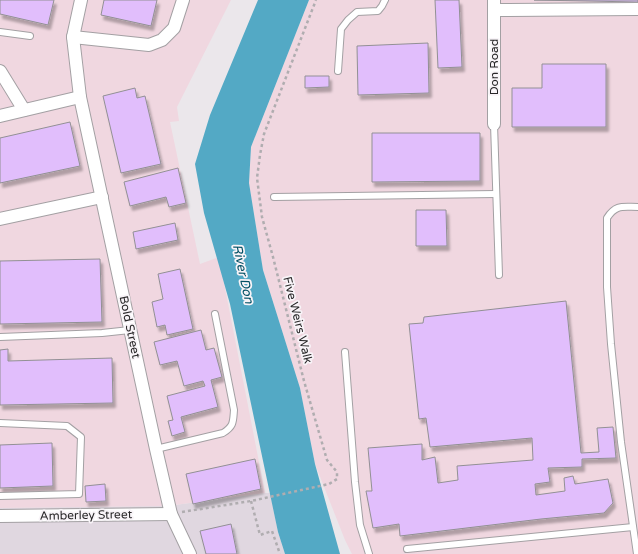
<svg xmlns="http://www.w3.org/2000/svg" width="638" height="554" font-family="'Varela Round',sans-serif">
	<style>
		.built { fill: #e0d7e0 }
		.industrial { fill: #f0d7e0 }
		.water { fill: #53a9c5 }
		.building { fill: #e1befc; stroke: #929094; filter: url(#shadow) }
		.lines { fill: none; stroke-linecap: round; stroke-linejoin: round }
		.service-casing { stroke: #a3a0a3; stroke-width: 8 }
		.minor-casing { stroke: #a3a0a3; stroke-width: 14 }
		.path { stroke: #b0adb0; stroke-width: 2.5; stroke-dasharray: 3 3; stroke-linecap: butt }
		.service { stroke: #fff; stroke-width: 6 }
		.minor { stroke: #fff; stroke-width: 12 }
		.labels { text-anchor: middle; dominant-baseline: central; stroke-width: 3.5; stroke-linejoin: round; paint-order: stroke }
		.street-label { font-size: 12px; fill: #282728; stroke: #f8f4f8 }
		.water-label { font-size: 13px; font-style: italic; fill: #035165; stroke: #f8f4f8 }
	</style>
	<defs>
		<filter id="shadow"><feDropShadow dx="2.5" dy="4.5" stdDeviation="1" flood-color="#0004"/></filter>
	</defs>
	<rect width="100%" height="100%" fill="#ebe7eb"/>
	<polygon class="built" points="265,493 270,493 278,532 285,554 0,554 0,508 167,506"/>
	<g class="industrial">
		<polygon points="0,0 231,0 177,107 179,121 170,122 200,264 219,257 265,493 167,506 0,508"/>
		<polygon points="309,0 638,0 638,554 352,554 345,540 315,464 300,388 263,270 249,183 251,147"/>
	</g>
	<polygon class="water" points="258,0 309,0 251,147 249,183 263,270 300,388 315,464 340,554 285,554 278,532 230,304 204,213 195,164 210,115"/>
	<g class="building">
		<polygon points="0,0 54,0 48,25 0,14"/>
		<polygon points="104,0 157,0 151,26 101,15"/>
		<polygon points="435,0 459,0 462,67 438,68"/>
		<polygon points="534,0 638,0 638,2"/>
		<polygon points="428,43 429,93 358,95 357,46"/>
		<polygon points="542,64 606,64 606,127 512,127 512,88 542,88"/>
		<polygon points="305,76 329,76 329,87 305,88"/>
		<polygon points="135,88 137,98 145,96 161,164 121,173 103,96"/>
		<polygon points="70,122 80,166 0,183 0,138"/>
		<polygon points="372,133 480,133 480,181 372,182"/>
		<polygon points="178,168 186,203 169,207 166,197 130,206 124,182"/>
		<polygon points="416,210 446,210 447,246 416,246"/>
		<polygon points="175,223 178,240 136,249 133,232"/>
		<polygon points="100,259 102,322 0,324 0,261"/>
		<polygon points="180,269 193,329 167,335 165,325 157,327 152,302 163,299 158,274"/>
		<polygon points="566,301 581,453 599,452 597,428 613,427 616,458 582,459 582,467 548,468 550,482 535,484 536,495 565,491 564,478 573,476 575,484 608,479 613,503 604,513 541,519 400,536 399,524 373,528 366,491 372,491 368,448 422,444 422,460 435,457 438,483 458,480 457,466 533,460 532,438 430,447 426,418 419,419 409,324 423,323 424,317"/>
		<polygon points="201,330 206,350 214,348 222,377 211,380 218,407 181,417 185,432 172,436 168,421 173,420 167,396 205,386 203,381 184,386 177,361 160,365 154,342"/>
		<polygon points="8,349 8,361 112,358 113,403 0,405 0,350"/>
		<polygon points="52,443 53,486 0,488 0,445"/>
		<polygon points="255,459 261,489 193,504 186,474"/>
		<polygon points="105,484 106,501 86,502 85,486"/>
		<polygon points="231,524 237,554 206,554 200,531"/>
	</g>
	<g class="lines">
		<g class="service-casing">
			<g id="service">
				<polyline points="0,32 30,36"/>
				<polyline points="338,71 341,29 348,20 357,12 378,11 382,6 385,0"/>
				<polyline points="494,124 499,275"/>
				<polyline points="274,197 496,194"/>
				<polyline points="0,337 102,333 130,330"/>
				<polyline points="345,352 355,482 360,525 369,554"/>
				<polyline points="0,423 67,426 81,437 79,494 0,496"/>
				<path d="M156 449 223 433C234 426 233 422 234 410L215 314"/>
				<polyline points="407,549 633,527"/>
				<path d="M637 554 621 442 611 344 607 287V218C616 204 623 207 638 207"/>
			</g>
		</g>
		<g class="minor-casing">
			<g id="minor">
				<polyline points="81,0 73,37 80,97 156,449 171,514 190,554"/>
				<polyline points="494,10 638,9"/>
				<polyline points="73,37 149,45 162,40 174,28 183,0"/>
				<polyline points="0,71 24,110"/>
				<polyline points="0,116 80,97"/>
				<polyline points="494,124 494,0"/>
				<polyline points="0,219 102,197"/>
				<polyline points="0,516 171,514"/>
			</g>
		</g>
		<g class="path">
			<polyline points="251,501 260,535 272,531 280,554"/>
			<polyline points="182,512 251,501 329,484 337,479 337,472 327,460 304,381 273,257 262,217 257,178 260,155 264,134 316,0"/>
		</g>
		<use href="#service" class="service"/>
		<use href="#minor" class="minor"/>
	</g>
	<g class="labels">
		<g class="street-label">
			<text transform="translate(494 67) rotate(-90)">Don Road</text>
			<text transform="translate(298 320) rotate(76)">Five Weirs Walk</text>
			<text transform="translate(130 327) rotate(78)">Bold Street</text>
			<text transform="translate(86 515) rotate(-1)">Amberley Street</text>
		</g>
		<g class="water-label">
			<text transform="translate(243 274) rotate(78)">River Don</text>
		</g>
	</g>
</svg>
